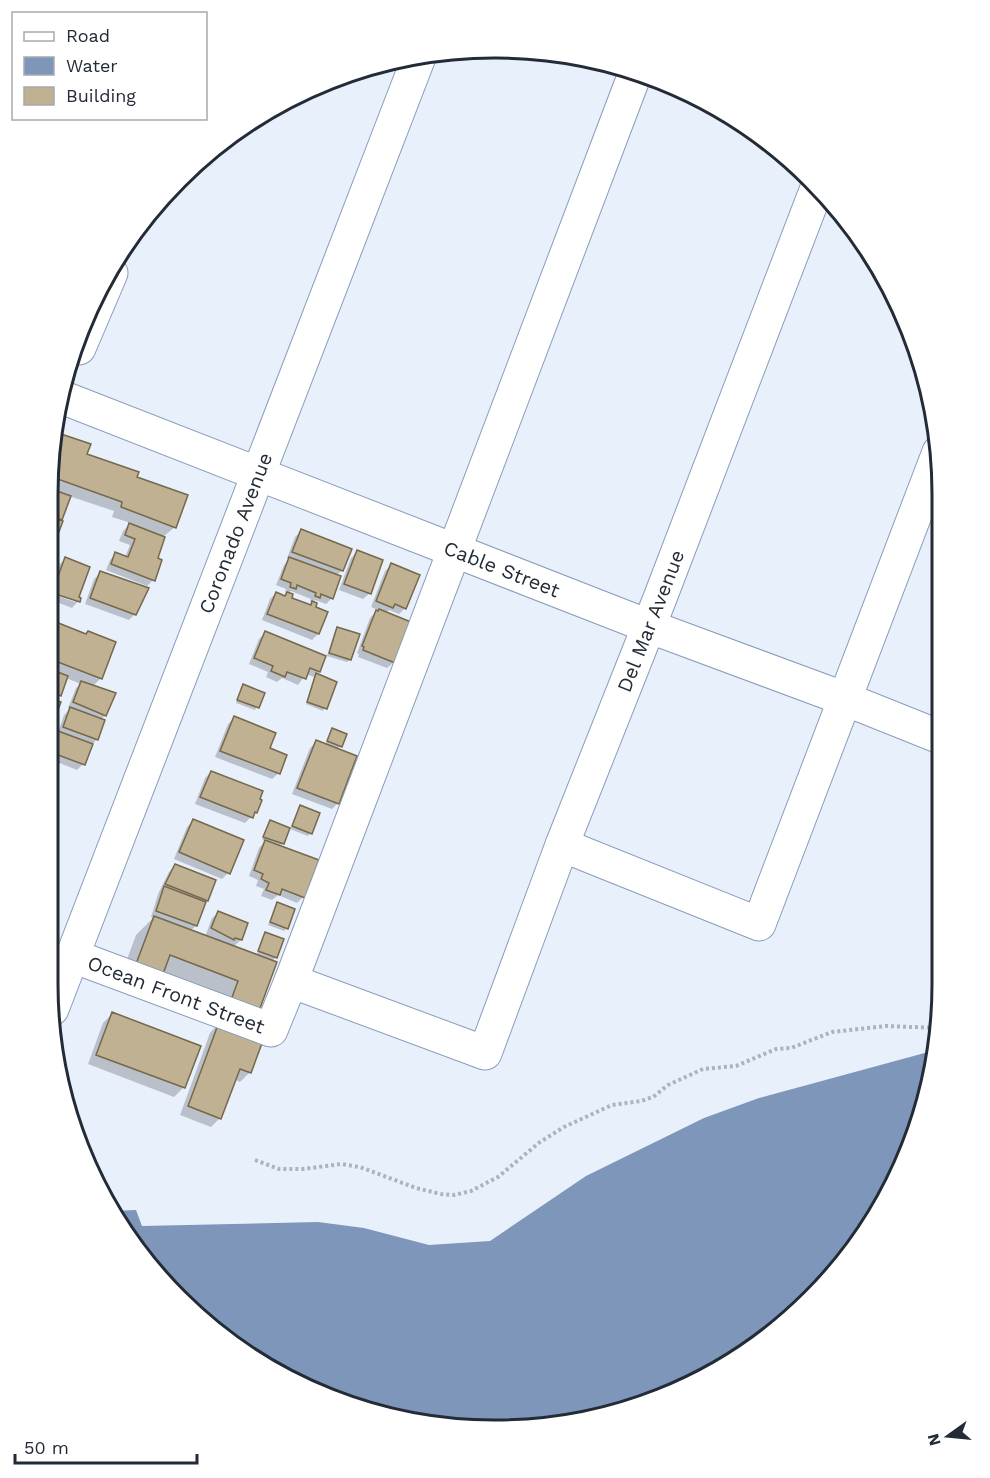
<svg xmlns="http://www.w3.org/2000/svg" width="990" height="1478" font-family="'Work Sans',sans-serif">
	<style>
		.water { fill: #7d96b9 }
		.shadow { fill: #0003; fill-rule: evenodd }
		.building { fill: #bfb192; stroke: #75684b; stroke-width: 1.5 }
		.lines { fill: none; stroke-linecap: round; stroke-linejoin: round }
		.minor-casing { stroke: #899db8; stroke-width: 35 }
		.path { stroke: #abb3bf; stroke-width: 4; stroke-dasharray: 3 3; stroke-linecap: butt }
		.minor { stroke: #fff; stroke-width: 33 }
		.labels { text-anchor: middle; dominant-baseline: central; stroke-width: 6; stroke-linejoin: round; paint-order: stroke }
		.street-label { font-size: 20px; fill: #232b36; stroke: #fff }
		.rim { fill: none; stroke: #232b36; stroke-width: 3 }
	</style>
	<rect width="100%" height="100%" fill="#e8f0fc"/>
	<polygon class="water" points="932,1051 935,1052 896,1180 831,1278 719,1370 610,1415 465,1429 324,1396 223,1337 124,1232 113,1211 136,1210 142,1226 318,1222 364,1228 429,1245 490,1241 586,1176 704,1118 759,1098"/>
	<g class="shadow">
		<polygon points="61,435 85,454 135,478 175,527 164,536 156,559 153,580 147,586 106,570 110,560 116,553 125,557 130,545 119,541 123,531 131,523 112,517 114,511 69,496 56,537 51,539 52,445"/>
		<path d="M301 531 342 570 336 576 332 598 326 604 315 600 312 603 318 634 312 640 262 620 270 599 276 593 284 597 287 593H285L286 589 276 585 284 565 290 559 287 558 295 537ZM291 591 311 599 310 602 312 603 309 606 290 599 288 594Z"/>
		<polygon points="357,552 370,593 363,599 339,590 351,558"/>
		<polygon points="65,559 77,598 80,599 72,608 51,600 51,594 75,602 75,599 51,591 59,565"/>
		<polygon points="391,565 405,608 399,614 389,610 386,613 394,662 387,668 358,657 359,654 357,653 370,618 378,610 371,607 385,571"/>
		<polygon points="101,573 135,614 129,620 85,604 94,579"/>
		<polygon points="51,622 85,636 101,678 93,686 105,715 101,720 97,739 91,746 83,764 77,770 57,762 49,781 50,729 58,732 64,715 70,709 68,708 76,688 81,684 66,678 59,695 53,701 52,722 50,725"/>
		<polygon points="338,629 350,660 347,662 327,656 335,631"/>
		<polygon points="265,633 319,671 315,675 335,683 323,711 306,704 314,677 306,674 298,685 282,678 277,682 266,677 268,672 249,664 259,639"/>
		<polygon points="243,686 263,694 255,710 236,703"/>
		<polygon points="234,718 268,749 279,773 272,779 215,757 228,724"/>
		<polygon points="332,730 341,746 336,750 338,803 332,809 292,794 310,748 316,742 325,745"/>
		<polygon points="211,772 256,812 245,823 195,804 205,778"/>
		<polygon points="300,807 310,833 308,836 290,829"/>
		<polygon points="193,821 228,873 222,879 174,859 187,827"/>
		<polygon points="270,822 288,829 282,844 279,847 303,897 297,903 278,895 272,900 261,896 264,889 256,886 258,880 249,876 259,848 266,841 262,840"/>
		<polygon points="175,866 207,900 196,926 190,931 205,937 212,918 219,912 247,923 241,940 233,947 256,956 266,934 276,957 215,1018 119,981 136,935 153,918 151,917 158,894 169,872"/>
		<polygon points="277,904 287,928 284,931 268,925"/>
		<polygon points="112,1014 199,1047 183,1088 174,1097 88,1064 103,1023"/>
		<polygon points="219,1023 250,1072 240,1082 234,1079 220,1118 211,1127 180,1115 210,1033"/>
	</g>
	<g class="building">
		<polygon points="61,434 91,444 87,454 139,472 137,477 188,495 176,528 121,507 122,502 52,477 52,459"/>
		<polygon points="51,489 71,496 62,520 51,516"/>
		<polygon points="51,517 63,521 57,537 51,535"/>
		<polygon points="129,523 165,537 158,558 162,560 155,581 111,564 115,552 128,557 135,539 125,535"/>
		<polygon points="301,529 352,549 343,571 292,552"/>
		<polygon points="357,550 383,560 371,594 344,584"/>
		<polygon points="65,557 90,567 79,597 81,598 80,602 52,593"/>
		<polygon points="289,557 341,576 333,599 321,594 320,598 315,596 316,593 297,585 296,589 290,587 291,583 281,579"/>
		<polygon points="391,563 420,575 406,609 395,604 393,608 376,601"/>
		<polygon points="100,571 149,588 136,615 90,598"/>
		<polygon points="276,592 285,596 287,592 293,594 292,598 311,605 312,601 317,603 316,607 328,612 319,634 267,614"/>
		<polygon points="379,609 411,622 395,663 363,650 364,647 362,646 376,610 378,611"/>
		<polygon points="51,620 86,634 88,631 116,642 102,679 50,659"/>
		<polygon points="337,627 360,634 351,660 329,653"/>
		<polygon points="265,631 326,656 320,672 310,668 306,679 287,672 285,677 271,671 273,666 254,658"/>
		<polygon points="50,669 68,676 61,696 50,691"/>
		<polygon points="316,673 337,682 327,709 307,702"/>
		<polygon points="81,681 116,693 106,716 73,702"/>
		<polygon points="243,684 265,693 259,708 237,700"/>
		<polygon points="50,698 61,702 53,723 50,722"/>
		<polygon points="70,707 105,720 98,740 63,727"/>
		<polygon points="234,716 276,733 270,748 287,755 280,774 220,751"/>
		<polygon points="50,728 93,744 85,765 50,752"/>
		<polygon points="332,728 347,734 342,747 327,741"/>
		<polygon points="316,740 357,756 339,804 297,788"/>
		<polygon points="50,758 59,762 49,786"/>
		<polygon points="211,771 263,791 260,799 262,800 257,813 255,812 253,818 200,797"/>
		<polygon points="300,805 320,813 312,834 292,826"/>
		<polygon points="193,819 244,840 230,874 179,852"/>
		<polygon points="270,820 290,828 284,844 263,837"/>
		<polygon points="265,840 319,860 305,898 282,889 280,895 266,890 269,883 261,879 263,874 254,870"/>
		<polygon points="175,864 216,880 208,901 165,884"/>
		<polygon points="164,886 206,902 197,926 156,911"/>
		<polygon points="277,902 295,909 288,929 270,922"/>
		<polygon points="218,911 248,923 242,940 235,938 234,940 211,928"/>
		<polygon points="154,916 277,962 259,1011 231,1000 238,981 170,955 163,974 136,964"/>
		<polygon points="265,932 284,939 277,958 258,951"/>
		<polygon points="112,1012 201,1046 185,1088 96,1055"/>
		<polygon points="219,1022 264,1038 251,1073 240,1069 221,1119 188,1106"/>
	</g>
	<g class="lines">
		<g class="minor-casing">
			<g id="minor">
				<polyline points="79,348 111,273"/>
				<path id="s1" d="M64 398 648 626 845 699 940 737"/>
				<polyline points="562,845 759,924 939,452"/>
				<path id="s2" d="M73 956 271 1030 291 981 485 1053 562 845 660 598 817 188"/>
				<polyline points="291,981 636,71"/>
				<path id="s3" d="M52 1009 419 57"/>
			</g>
		</g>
		<polyline class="path" points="255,1160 279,1169 303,1169 341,1164 360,1167 416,1188 441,1194 454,1195 471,1191 498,1177 540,1142 564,1127 612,1105 641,1101 653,1097 668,1085 703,1069 736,1066 776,1049 791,1048 832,1032 886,1026 938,1028"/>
		<use href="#minor" class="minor"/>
	</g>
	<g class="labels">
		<g class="street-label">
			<text stroke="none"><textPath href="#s3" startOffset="510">Coronado Avenue</textPath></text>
			<text stroke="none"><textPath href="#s1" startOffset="470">Cable Street</textPath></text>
			<text stroke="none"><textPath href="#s2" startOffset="934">Del Mar Avenue</textPath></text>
			<text stroke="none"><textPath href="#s2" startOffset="110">Ocean Front Street</textPath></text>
		</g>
	</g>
	<path d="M0 0H990V1478H0ZM494 58H496A436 436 0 0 1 932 494V984A436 436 0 0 1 496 1420H494A436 436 0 0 1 58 984V494A436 436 0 0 1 494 58Z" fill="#fff" fill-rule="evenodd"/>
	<path class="rim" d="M494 58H496A436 436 0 0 1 932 494V984A436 436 0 0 1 496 1420H494A436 436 0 0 1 58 984V494A436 436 0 0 1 494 58Z"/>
	<rect x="12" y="12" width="195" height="108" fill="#ffffff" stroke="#a7aaaf" stroke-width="1.5"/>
	<rect x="24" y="32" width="30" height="9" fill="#ffffff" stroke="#a7aaaf" stroke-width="1.5"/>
	<text x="66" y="42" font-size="18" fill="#232b36">Road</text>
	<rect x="24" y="57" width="30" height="18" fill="#7d96b9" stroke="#a7aaaf" stroke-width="1.5"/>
	<text x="66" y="72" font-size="18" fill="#232b36">Water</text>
	<rect x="24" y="87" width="30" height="18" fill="#bfb192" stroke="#a7aaaf" stroke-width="1.5"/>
	<text x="66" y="102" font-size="18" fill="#232b36">Building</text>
	<g transform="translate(948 1436) rotate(255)" stroke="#ffffff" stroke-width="4.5" paint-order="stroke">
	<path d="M0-4.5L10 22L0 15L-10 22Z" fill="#232b36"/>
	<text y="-9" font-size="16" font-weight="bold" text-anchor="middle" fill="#232b36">N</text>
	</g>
	<path d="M15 1454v9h182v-9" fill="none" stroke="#232b36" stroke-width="3"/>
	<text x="24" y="1454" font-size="18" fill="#232b36" stroke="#ffffff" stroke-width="4.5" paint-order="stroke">50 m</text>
</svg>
